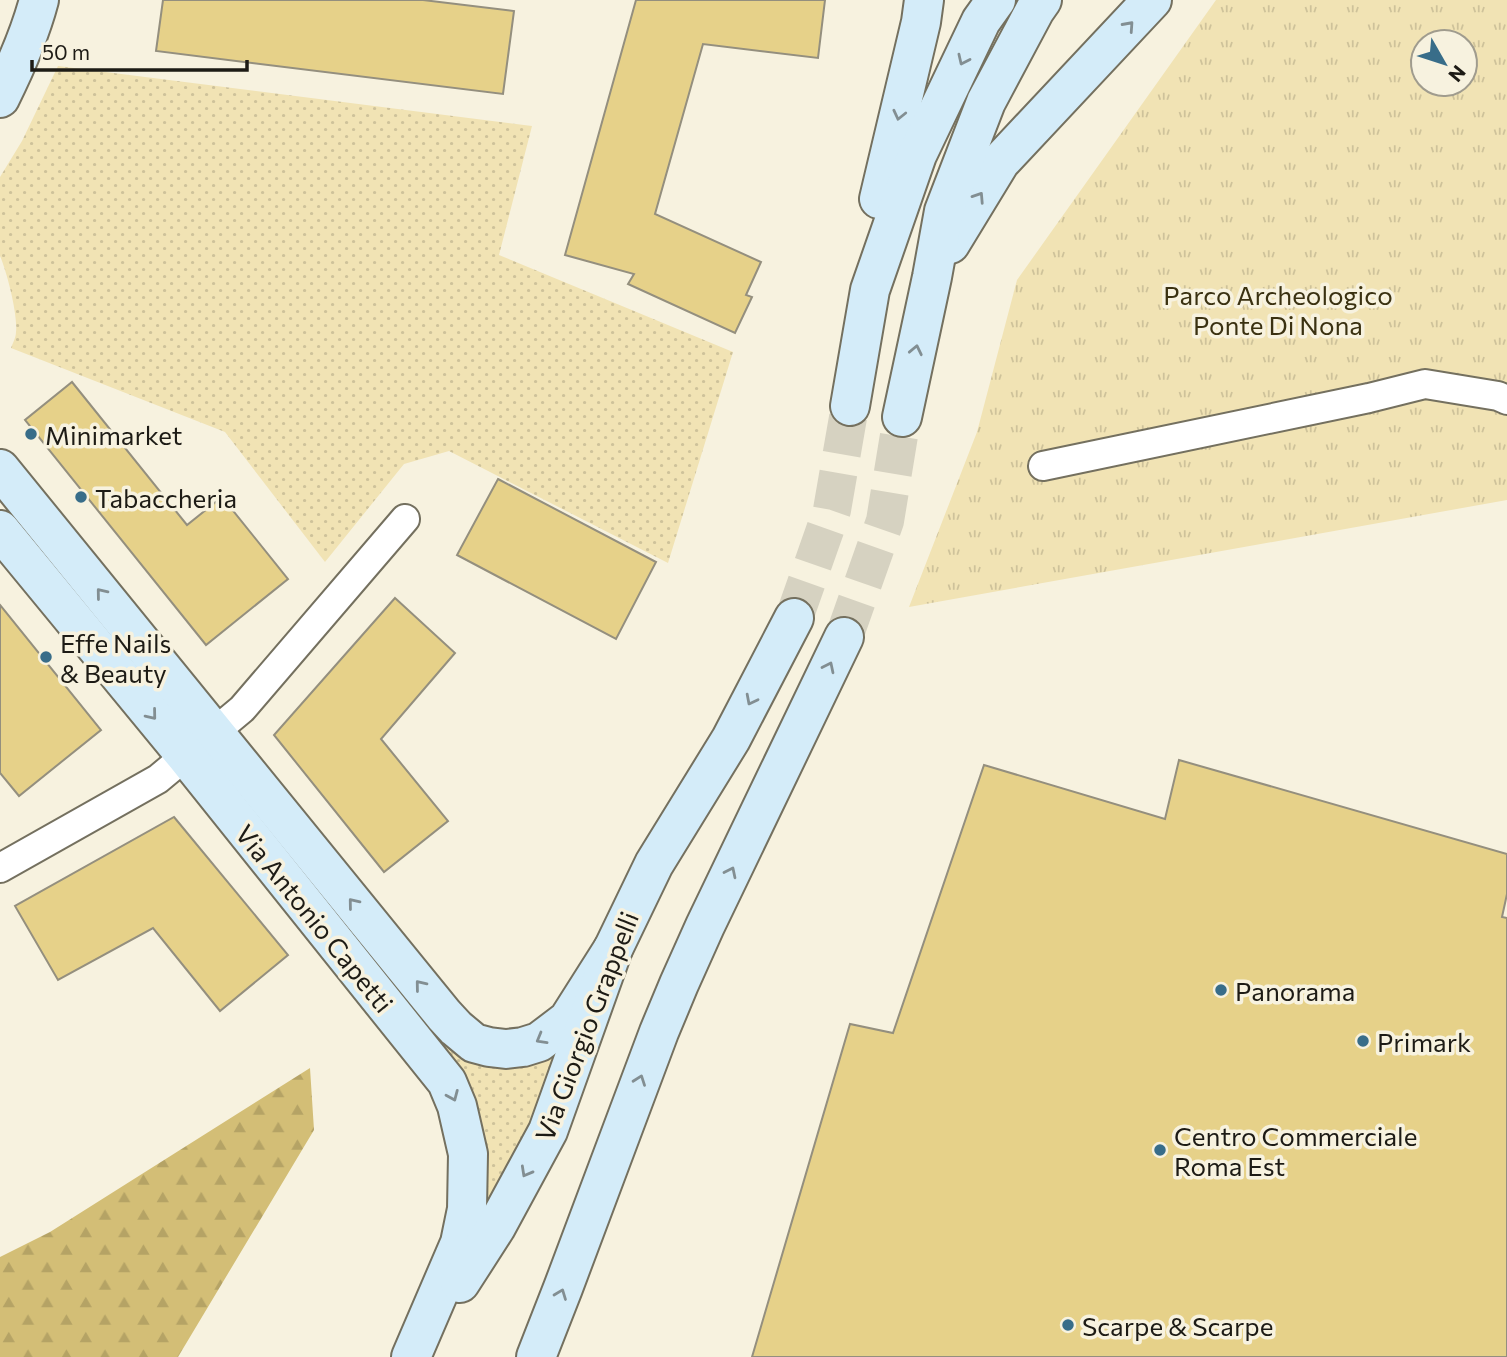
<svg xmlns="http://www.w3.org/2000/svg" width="1507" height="1357" font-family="Commissioner,sans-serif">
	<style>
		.grass { fill: url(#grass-dots) }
		.forest { fill: url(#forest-firs) }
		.park { fill: url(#park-tufts); fill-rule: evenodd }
		.building { fill: #e6d189; stroke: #948f7e; stroke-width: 2 }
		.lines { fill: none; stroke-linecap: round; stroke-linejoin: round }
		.secondary-tunnel { stroke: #d6d2c1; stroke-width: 38; stroke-dasharray: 38 19; stroke-linecap: butt }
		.street-casing { stroke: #74705f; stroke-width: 32 }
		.secondary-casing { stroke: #74705f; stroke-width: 42 }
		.street { stroke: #fff; stroke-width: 28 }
		.secondary { stroke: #d4ecf9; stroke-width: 38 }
		.oneway { stroke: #828e92 }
		.poi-dot { fill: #386d89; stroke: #f7f2df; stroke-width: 2.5 }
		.labels { text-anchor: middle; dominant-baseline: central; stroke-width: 7; stroke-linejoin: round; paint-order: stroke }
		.park-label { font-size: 26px; fill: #3a3111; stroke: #f7f2df }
		.poi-label { font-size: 26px; fill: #1d1b15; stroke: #f7f2df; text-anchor: start }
		.street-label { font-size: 26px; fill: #1d1b15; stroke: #f7f2df }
	</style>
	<defs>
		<pattern id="grass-dots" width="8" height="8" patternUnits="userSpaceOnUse" patternTransform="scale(1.75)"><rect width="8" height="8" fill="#f1e3b4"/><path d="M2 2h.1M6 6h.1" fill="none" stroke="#cec29a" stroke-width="1.8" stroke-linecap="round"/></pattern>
		<pattern id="forest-firs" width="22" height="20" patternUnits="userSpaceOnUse" patternTransform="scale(1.75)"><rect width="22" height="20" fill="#d3be76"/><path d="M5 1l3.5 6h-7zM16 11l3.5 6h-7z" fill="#b5a365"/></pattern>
		<pattern id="park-tufts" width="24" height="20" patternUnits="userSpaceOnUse" patternTransform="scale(1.75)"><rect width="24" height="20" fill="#f1e3b4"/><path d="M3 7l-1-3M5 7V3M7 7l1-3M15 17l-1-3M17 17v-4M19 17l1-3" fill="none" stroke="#cec29a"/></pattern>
	</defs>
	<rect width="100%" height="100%" fill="#f7f2df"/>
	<g class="grass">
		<path d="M58 66 532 126 499 255 733 352 668 563 449 451 404 464 325 562 225 432 11 348C13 343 16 337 16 332 18 315 7 272 0 256V177L22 141Z"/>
		<polygon points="442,1039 562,1047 534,1116 491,1209 482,1204 438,1043"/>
	</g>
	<polygon class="forest" points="310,1068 314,1130 178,1357 0,1357 0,1257 50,1232"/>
	<path class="park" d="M1216 0H1507V500L909 607 977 432 1017 280ZM1423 42H1465V84H1423Z"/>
	<g class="building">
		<polygon points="163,0 423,0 514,11 503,94 156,51"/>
		<polygon points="636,0 825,0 818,58 703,44 655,214 761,262 746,295 752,297 735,333 628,284 634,274 565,255"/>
		<polygon points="72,382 187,525 222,497 288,579 206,645 25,420"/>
		<polygon points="498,479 656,562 616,639 457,555"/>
		<polygon points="395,598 455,653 381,739 448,821 384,872 274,735"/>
		<polygon points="0,605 101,730 19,796 0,773"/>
		<polygon points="1179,760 1507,854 1507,894 1502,917 1507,918 1507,1357 752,1357 850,1024 893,1033 984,765 1165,819"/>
		<polygon points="174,817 288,955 220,1011 153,928 58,980 15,906"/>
	</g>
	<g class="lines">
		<g class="secondary-tunnel">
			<polyline points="794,618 832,510 850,406"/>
			<polyline points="844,637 885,521 902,417"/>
		</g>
		<g class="street-casing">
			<g id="street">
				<polyline points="1043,466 1369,398 1425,384 1498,396 1507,400"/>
				<polyline points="0,868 158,779 242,709 405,519"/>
			</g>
		</g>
		<g class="secondary-casing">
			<g id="secondary">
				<path d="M0 98C16 66 30 34 39 0"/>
				<polyline points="879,199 921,22 924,0"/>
				<polyline points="950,244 1000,162 1152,0"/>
				<polyline points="850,406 870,290 917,155 981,21 996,0"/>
				<polyline points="902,417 932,277 944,211 986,102 1035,10 1042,0"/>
				<polyline points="0,469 444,1015 456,1028 474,1043 489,1047 506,1049 523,1047 539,1042 568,1020 613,949"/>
				<polyline points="0,530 186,756 447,1082 457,1106 468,1154 467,1209 460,1243 411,1357"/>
				<polyline points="460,1283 496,1227 548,1131 613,949 654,864 731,739 794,618"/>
				<polyline points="536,1357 563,1288 659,1032 679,984 705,926 844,637"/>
			</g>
		</g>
		<use href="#street" class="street"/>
		<use href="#secondary" class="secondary"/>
	</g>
	<defs><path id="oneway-chevron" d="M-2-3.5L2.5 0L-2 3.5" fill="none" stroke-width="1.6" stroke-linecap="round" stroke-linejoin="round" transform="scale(1.75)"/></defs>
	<g class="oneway">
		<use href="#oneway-chevron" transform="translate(1129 26) rotate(-48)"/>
		<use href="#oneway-chevron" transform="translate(963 60) rotate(115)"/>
		<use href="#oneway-chevron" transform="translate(899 115) rotate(103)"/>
		<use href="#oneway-chevron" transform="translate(979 197) rotate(-57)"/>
		<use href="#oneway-chevron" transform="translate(916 350) rotate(-78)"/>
		<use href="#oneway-chevron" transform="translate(101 593) rotate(-129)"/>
		<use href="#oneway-chevron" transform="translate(829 667) rotate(-64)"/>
		<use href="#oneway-chevron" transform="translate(751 700) rotate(117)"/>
		<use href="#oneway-chevron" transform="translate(152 715) rotate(51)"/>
		<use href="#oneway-chevron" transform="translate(731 872) rotate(-64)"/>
		<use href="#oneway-chevron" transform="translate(353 903) rotate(-129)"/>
		<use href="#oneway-chevron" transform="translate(420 985) rotate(-129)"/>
		<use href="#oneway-chevron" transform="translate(541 1039) rotate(150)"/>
		<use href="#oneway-chevron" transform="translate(640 1080) rotate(-70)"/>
		<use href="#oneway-chevron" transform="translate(453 1096) rotate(67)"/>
		<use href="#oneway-chevron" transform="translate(526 1172) rotate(119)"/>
		<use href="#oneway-chevron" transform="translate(561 1294) rotate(-69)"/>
	</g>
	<g class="poi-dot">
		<circle cx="31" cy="434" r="7"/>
		<circle cx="81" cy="497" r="7"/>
		<circle cx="46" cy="657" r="7"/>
		<circle cx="1221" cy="990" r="7"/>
		<circle cx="1363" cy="1041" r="7"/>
		<circle cx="1160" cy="1150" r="7"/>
		<circle cx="1068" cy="1325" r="7"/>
	</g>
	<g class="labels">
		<g class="park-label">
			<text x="1278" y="294">Parco Archeologico<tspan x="1278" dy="30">Ponte Di Nona</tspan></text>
		</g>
		<g class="poi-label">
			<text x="45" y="434">Minimarket</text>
			<text x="95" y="497">Tabaccheria</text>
			<text x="60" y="642">Effe Nails<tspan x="60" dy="30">&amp; Beauty</tspan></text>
			<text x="1235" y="990">Panorama</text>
			<text x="1377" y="1041">Primark</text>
			<text x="1174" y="1135">Centro Commerciale<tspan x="1174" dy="30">Roma Est</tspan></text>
			<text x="1082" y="1325">Scarpe &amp; Scarpe</text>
		</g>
		<g class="street-label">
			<text transform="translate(315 918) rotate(51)">Via Antonio Capetti</text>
			<text transform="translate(586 1026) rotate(-69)">Via Giorgio Grappelli</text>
		</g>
	</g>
	<g transform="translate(1444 63) rotate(129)"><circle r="33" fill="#f7f2df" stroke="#a09c8e" stroke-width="2"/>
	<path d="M0-5L12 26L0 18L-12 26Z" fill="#386d89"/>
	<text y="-10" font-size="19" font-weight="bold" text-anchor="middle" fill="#1d1b15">N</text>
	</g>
	<path d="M32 60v10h215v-10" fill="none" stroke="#1d1b15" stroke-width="3.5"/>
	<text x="42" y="60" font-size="21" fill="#1d1b15" stroke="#f7f2df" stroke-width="5" paint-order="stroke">50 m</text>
</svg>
